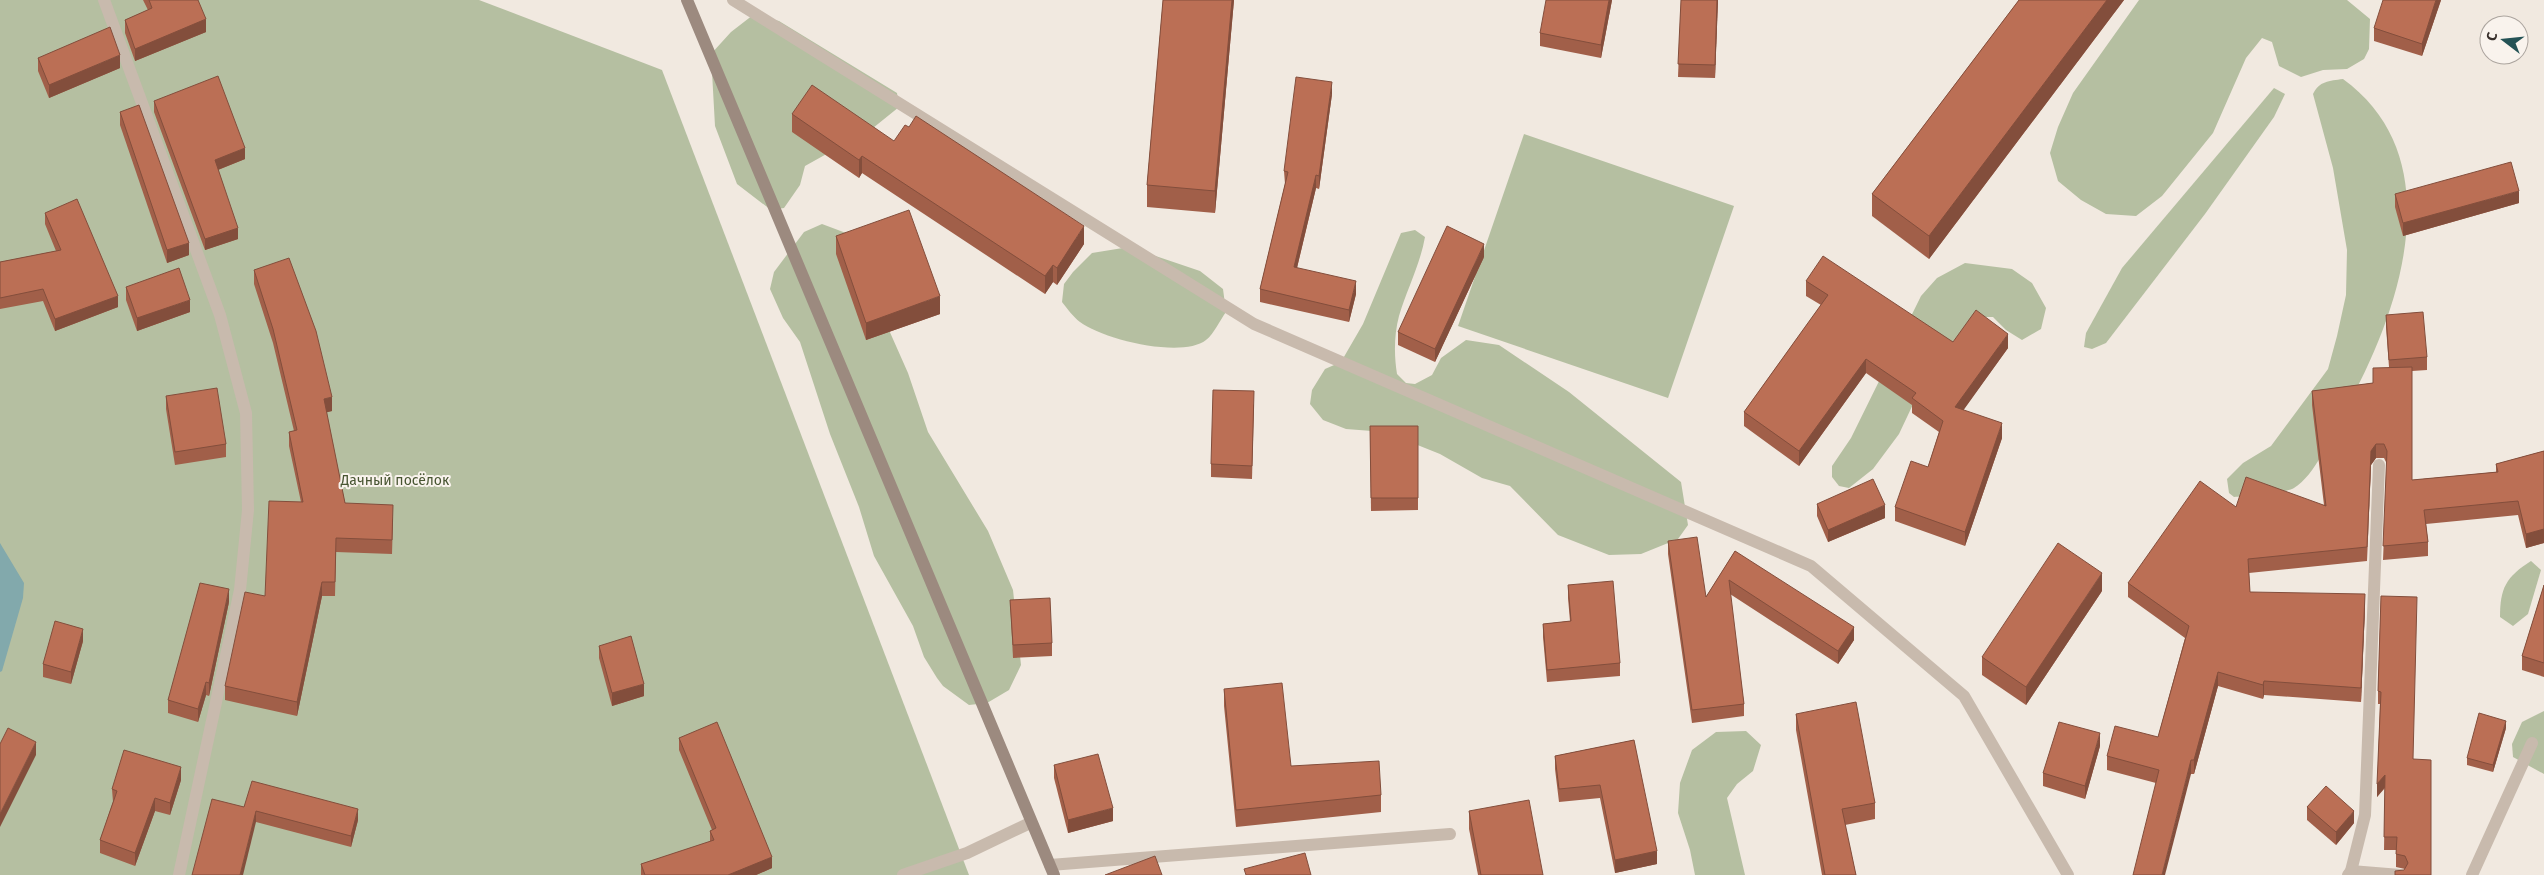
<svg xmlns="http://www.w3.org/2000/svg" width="2544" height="875" font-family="'Fira Sans',sans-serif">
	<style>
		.green { fill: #b5bfa1 }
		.water { fill: #82a9ac }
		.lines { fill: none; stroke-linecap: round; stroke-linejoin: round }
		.service { stroke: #c8baad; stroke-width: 12 }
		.secondary { stroke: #9c8a7f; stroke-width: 12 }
		.wall { fill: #a15f49 }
		.shaded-wall { fill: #834e3c }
		.building { fill: #bb6f55; stroke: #834e3c }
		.labels { text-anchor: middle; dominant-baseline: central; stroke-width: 4; stroke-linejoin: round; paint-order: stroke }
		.park-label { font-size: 14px; fill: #475431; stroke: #f9f3ed }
	</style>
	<rect width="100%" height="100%" fill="#f1e9e0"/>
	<g class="green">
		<polygon points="0,0 479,0 662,70 969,875 0,875"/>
		<polygon points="2139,0 2347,0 2370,19 2369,49 2364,59 2347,69 2323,70 2301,77 2279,66 2272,42 2262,38 2246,58 2213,133 2162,196 2136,216 2106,214 2081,200 2058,181 2050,153 2058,127 2073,93"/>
		<polygon points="753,15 779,21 897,93 899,107 873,128 805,166 800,185 784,208 771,210 737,184 715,126 711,54 731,32"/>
		<path d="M2343 79C2456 161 2397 321 2340 419 2328 441 2316 474 2294 488 2286 493 2246 496 2234 497L2229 493 2227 479 2243 463 2271 446 2328 369 2337 336 2346 295 2347 250 2333 168 2313 94C2319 81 2329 81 2343 79Z"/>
		<polygon points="2274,88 2285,94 2274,117 2205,214 2106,343 2092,349 2084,347 2086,333 2122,268"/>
		<polygon points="1524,134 1734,206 1668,398 1458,326"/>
		<polygon points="822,224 846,233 908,373 928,432 988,531 1013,590 1021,665 1009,690 987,703 969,705 943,686 937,678 924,657 913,626 874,556 859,507 830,434 800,342 783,318 770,289 774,272 804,232"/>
		<path d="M1415 230 1425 237C1420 265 1407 289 1399 316 1394 335 1394 355 1397 374L1406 383 1415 384 1432 375 1441 358 1466 340 1499 345 1569 392 1681 482 1688 525 1678 539 1641 554 1609 555 1558 535 1510 486 1482 478 1440 454 1385 432 1346 429 1323 420 1310 404 1312 390 1325 369 1341 362 1363 324 1401 233Z"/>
		<path d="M1129 247 1200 271 1223 289 1226 312C1220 320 1214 334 1206 340 1182 359 1102 339 1080 322 1073 317 1067 308 1062 302L1064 284 1073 272 1092 253Z"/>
		<polygon points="1965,263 2012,269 2032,283 2046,308 2041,329 2022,340 2006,330 1993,317 1975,317 1952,343 1924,381 1899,434 1873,469 1849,488 1839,486 1832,477 1832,466 1851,438 1921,296 1937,278"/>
		<path d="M2531 561 2541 570 2528 614 2513 626 2500 617C2500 588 2506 577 2531 561Z"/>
		<polygon points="2544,711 2544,774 2513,757 2512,744 2522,722"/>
		<polygon points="1746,731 1761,745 1753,771 1737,784 1727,798 1745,875 1695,875 1690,850 1678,813 1680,783 1692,750 1716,732"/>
	</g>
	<polygon class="water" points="0,543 24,583 23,598 2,671 0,672"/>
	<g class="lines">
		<g class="service">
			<polyline points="104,0 220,315 246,413 248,510 240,590 179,875"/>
			<polyline points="733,0 1254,324 1811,566 1964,696 2068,875"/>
			<polyline points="1050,865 1450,834"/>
			<polyline points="2351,871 2400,875"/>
			<polyline points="903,875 967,853 1030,823"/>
			<polyline points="2348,875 2351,871 2365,815 2379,465"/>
			<polyline points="2472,875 2532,743"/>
		</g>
		<polyline class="secondary" points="687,0 1054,875"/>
	</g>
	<g class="wall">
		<polygon points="143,0 198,0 206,32 135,61 125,33 125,20 148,10"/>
		<polygon points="1163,0 1234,0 1215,213 1147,207 1147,185"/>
		<polygon points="1612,0 1601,58 1540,46 1540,33"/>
		<polygon points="1681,0 1718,0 1715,78 1678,77"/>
		<polygon points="2019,0 2124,0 1929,259 1872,216 1872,194"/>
		<polygon points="2441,0 2422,56 2374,41 2374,28"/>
		<polygon points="38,58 120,68 49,98 38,71"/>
		<polygon points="1332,94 1319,189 1316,188 1297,268 1356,294 1349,322 1260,302 1260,289 1285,184 1284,171"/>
		<polygon points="154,101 245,159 218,170 238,239 205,250 154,112"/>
		<polygon points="120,112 189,255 167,263 120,125"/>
		<polygon points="792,114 894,141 1084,244 1057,285 1053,282 1045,294 862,173 859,178 792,132"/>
		<polygon points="2395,194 2519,203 2403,236 2395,207"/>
		<polygon points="45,213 118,307 55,331 43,301 0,309 0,262 56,251 45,224"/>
		<polygon points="836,236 940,314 866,340 836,254"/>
		<polygon points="1484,257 1435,362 1398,345 1398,332"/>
		<polygon points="254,270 332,411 326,412 345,503 393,519 392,554 336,552 335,596 322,596 297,716 225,700 225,686 265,596 301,502 289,446 289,432 294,431 273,343 254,284"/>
		<polygon points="1806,281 1953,342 2008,348 1963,410 2002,438 1965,546 1895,521 1895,507 1928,467 1939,432 1912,413 1912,405 1866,373 1799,466 1744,426 1744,412 1821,305 1806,296"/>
		<polygon points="126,287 190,312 137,331 126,300"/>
		<polygon points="2386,315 2427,357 2427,370 2412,371 2412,480 2496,472 2496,464 2544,451 2544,543 2526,548 2518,515 2426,524 2428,542 2428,556 2383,560 2387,464 2384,458 2376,458 2371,465 2367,561 2249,573 2250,592 2365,608 2361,702 2264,695 2263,699 2218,686 2194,774 2191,774 2156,783 2107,770 2107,756 2158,737 2185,638 2128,597 2128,583 2236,507 2324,505 2312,405 2312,391 2373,383 2389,367 2386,327"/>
		<polygon points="166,396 226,444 226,457 175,465 166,409"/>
		<polygon points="1254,404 1252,479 1211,477 1211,464"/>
		<polygon points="1370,426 1418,426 1418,510 1371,511"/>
		<polygon points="1817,504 1885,518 1828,542 1817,516"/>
		<polygon points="1668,541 1706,597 1735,551 1854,640 1838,664 1730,594 1744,704 1744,716 1692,723 1668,554"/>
		<polygon points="1568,585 1620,663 1620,676 1547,682 1543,637 1543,624 1570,621 1568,598"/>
		<polygon points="2544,585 2544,677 2522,670 2522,656"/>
		<polygon points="2102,591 2026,705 1982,675 1982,657"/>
		<polygon points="2381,596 2413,759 2431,875 2404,870 2405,869 2396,867 2396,850 2384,850 2385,788 2377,797 2380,704 2378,704 2378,691"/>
		<polygon points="1010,600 1052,643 1052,656 1013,658"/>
		<polygon points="229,602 209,696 206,695 198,722 168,713 168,700"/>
		<polygon points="83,641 71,684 43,677 43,664"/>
		<polygon points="599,646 644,696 612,706 599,658"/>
		<polygon points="1224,689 1291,766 1381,795 1381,812 1236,827 1224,706"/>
		<polygon points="1796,714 1875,803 1875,819 1845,825 1856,875 1822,875 1796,730"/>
		<polygon points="2506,728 2493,772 2467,765 2467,758"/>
		<polygon points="679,738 772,868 756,875 641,875 641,864 710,842 710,831 712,830 679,750"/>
		<polygon points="1634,740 1657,864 1615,873 1600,798 1559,802 1555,769 1555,756"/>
		<polygon points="2100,746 2085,799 2043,786 2043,773"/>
		<polygon points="1054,765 1113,821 1068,833 1054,778"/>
		<polygon points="181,780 170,815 155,811 135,866 100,853 100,840 113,802 112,789"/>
		<polygon points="244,807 358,820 351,847 256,822"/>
		<polygon points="2307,807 2354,823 2336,845 2307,820"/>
		<polygon points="1469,811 1543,875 1478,875 1469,829"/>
	</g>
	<g class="shaded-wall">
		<polygon points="1232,0 1234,0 1215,213 1215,191"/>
		<polygon points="1609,0 1612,0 1601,58 1601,45"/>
		<polygon points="1717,0 1718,0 1715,78 1715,65"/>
		<polygon points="2107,0 2124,0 1929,259 1929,236"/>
		<polygon points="2436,0 2441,0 2422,56 2422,44"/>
		<polygon points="206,19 206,32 135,61 135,49"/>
		<polygon points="120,55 120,68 49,98 49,85"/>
		<polygon points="1332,82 1332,94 1319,189 1319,176"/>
		<polygon points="245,148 245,159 215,171 215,160"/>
		<polygon points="862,156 862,173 859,178 859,160"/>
		<polygon points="1316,175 1316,188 1294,280 1294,267"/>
		<polygon points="2519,191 2519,203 2403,236 2403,223"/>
		<polygon points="1084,226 1084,244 1057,285 1057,268"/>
		<polygon points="238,228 238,239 205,250 205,239"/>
		<polygon points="189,243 189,255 167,263 167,250"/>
		<polygon points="1484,244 1484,257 1435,362 1435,349"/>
		<polygon points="1053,265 1053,282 1045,294 1045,276"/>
		<polygon points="1356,281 1356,294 1349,322 1349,310"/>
		<polygon points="118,296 118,307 55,331 55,319"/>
		<polygon points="940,296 940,314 866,340 866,323"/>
		<polygon points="190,300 190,312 137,331 137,318"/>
		<polygon points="2008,334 2008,348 1955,422 1955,407"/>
		<polygon points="1866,359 1866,373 1799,466 1799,451"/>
		<polygon points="332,397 332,411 324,413 324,399"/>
		<polygon points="2002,423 2002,438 1965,546 1965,532"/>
		<polygon points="2376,444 2376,458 2371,465 2367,561 2371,451"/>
		<polygon points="1885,505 1885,518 1828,542 1828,530"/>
		<polygon points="2544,529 2544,543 2526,548 2526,534"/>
		<polygon points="2102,573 2102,591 2026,705 2026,687"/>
		<polygon points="322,582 322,596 297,716 297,702"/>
		<polygon points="229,589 229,602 209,696 209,683"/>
		<polygon points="2365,594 2365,608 2361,702 2361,688"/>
		<polygon points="1854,627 1854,640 1838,664 1838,651"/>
		<polygon points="83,629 83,641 71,684 71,672"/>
		<polygon points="2218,672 2218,686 2194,774 2194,760"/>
		<polygon points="2264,681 2264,695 2263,699 2263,685"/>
		<polygon points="206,682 206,695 198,722 198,709"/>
		<polygon points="644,684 644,696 612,706 612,693"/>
		<polygon points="2506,721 2506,728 2493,772 2493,765"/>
		<polygon points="2100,733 2100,746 2085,799 2085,786"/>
		<polygon points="36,742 36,755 0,827 0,814"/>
		<polygon points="2191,760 2191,774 2165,875 2162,875"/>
		<polygon points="181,767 181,780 170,815 170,803"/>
		<polygon points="2385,775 2385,787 2377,797 2377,784"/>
		<polygon points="155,798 155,811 135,866 135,853"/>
		<polygon points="1113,808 1113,821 1068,833 1068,820"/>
		<polygon points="358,809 358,820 351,847 351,836"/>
		<polygon points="256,811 256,822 243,875 240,875"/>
		<polygon points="2354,811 2354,823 2336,845 2336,832"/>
		<polygon points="1657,851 1657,864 1615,873 1615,860"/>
		<polygon points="772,857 772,868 756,875 728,875"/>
	</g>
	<g class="building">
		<polygon points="149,0 198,0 206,19 135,49 125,20 152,8"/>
		<polygon points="1163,0 1232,0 1215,191 1147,185"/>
		<polygon points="1546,0 1609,0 1601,45 1540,33"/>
		<polygon points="1681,0 1717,0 1715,65 1678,64"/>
		<polygon points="2019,0 2107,0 1929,236 1872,194"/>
		<polygon points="2383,0 2436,0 2422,44 2374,28"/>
		<polygon points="110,27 120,55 49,85 38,58"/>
		<polygon points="218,76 245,148 215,160 238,228 205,239 154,101"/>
		<polygon points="1296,77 1332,82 1319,176 1316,175 1294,267 1356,281 1349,310 1260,289 1288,172 1284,171"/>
		<polygon points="812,85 894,141 905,125 909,127 916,116 1084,226 1057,268 1053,265 1045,276 862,156 859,160 792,114"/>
		<polygon points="139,105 189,243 167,250 120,112"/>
		<polygon points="2511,162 2519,191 2403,223 2395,194"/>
		<polygon points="77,199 118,296 55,319 43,289 0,298 0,262 61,250 45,213"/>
		<polygon points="909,210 940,296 866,323 836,236"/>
		<polygon points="1447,226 1484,244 1435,349 1398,332"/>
		<polygon points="1823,256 1953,342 1976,310 2008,334 1955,407 2002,423 1965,532 1895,507 1911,461 1928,467 1943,421 1912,398 1916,393 1866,359 1799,451 1744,412 1828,295 1806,281"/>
		<polygon points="289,258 316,331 332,397 324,399 345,503 393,505 392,540 336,538 335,582 322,582 297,702 225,686 245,592 265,596 269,501 303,502 289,432 297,430 273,329 254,270"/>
		<polygon points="179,268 190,300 137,318 126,287"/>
		<polygon points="2423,312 2427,357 2389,360 2386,315"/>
		<polygon points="2412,367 2412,480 2498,472 2496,464 2544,451 2544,529 2526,534 2518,501 2424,510 2428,542 2383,546 2387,451 2384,444 2376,444 2371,451 2367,547 2248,559 2250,592 2365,594 2361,688 2264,681 2263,685 2218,672 2194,760 2191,760 2162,875 2133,875 2159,770 2107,756 2115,726 2158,737 2189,626 2128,583 2200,481 2236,507 2246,477 2326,506 2312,391 2373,383 2373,368"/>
		<polygon points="217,388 226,444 175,452 166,396"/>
		<polygon points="1213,390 1254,391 1252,466 1211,464"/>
		<polygon points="1370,426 1418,426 1418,498 1371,498"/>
		<polygon points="1873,479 1885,505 1828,530 1817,504"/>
		<polygon points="1697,537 1706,597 1735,551 1854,627 1838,651 1729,580 1744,704 1692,710 1668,541"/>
		<polygon points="2058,543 2102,573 2026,687 1982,657"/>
		<polygon points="1613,581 1620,663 1547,670 1543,624 1571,621 1568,585"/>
		<polygon points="200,583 229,589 209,683 206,682 198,709 168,700"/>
		<polygon points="2544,585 2544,663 2522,656"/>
		<polygon points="2381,596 2417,597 2413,759 2431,760 2431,875 2395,875 2395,871 2404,870 2408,863 2405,856 2396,854 2397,837 2384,837 2385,775 2377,784 2381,692 2378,691"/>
		<polygon points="1050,598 1052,643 1013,645 1010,600"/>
		<polygon points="55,621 83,629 71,672 43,664"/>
		<polygon points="631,636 644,684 612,693 599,646"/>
		<polygon points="1282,683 1291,766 1379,761 1381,795 1236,810 1224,689"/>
		<polygon points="1856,702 1875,803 1842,809 1856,875 1825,875 1796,714"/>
		<polygon points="2479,713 2506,721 2493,765 2467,758"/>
		<polygon points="717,722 772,857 728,875 645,875 641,864 714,840 710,831 716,828 679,738"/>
		<polygon points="2059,722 2100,733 2085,786 2043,773"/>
		<polygon points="8,728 36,742 0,814 0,744"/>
		<polygon points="1634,740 1657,851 1615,860 1600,785 1559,789 1555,756"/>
		<polygon points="124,750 181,767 170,803 155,798 135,853 100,840 117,791 112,789"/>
		<polygon points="1098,754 1113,808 1068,820 1054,765"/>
		<polygon points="252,781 358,809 351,836 256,811 240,875 192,875 212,799 244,807"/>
		<polygon points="2326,786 2354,811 2336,832 2307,807"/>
		<polygon points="1529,800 1543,875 1481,875 1469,811"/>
		<polygon points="1305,853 1311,875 1246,875 1244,869"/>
		<polygon points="1155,856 1162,875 1105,875"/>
	</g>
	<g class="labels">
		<g class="park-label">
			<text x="395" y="480">Дачный посёлок</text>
		</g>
	</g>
	<g transform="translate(2504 40) rotate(286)"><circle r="24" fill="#f9f3ed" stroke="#aca59f"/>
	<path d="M0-4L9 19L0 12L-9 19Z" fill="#245255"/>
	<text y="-8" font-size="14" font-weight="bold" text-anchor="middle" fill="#382f2b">С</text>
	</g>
</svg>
